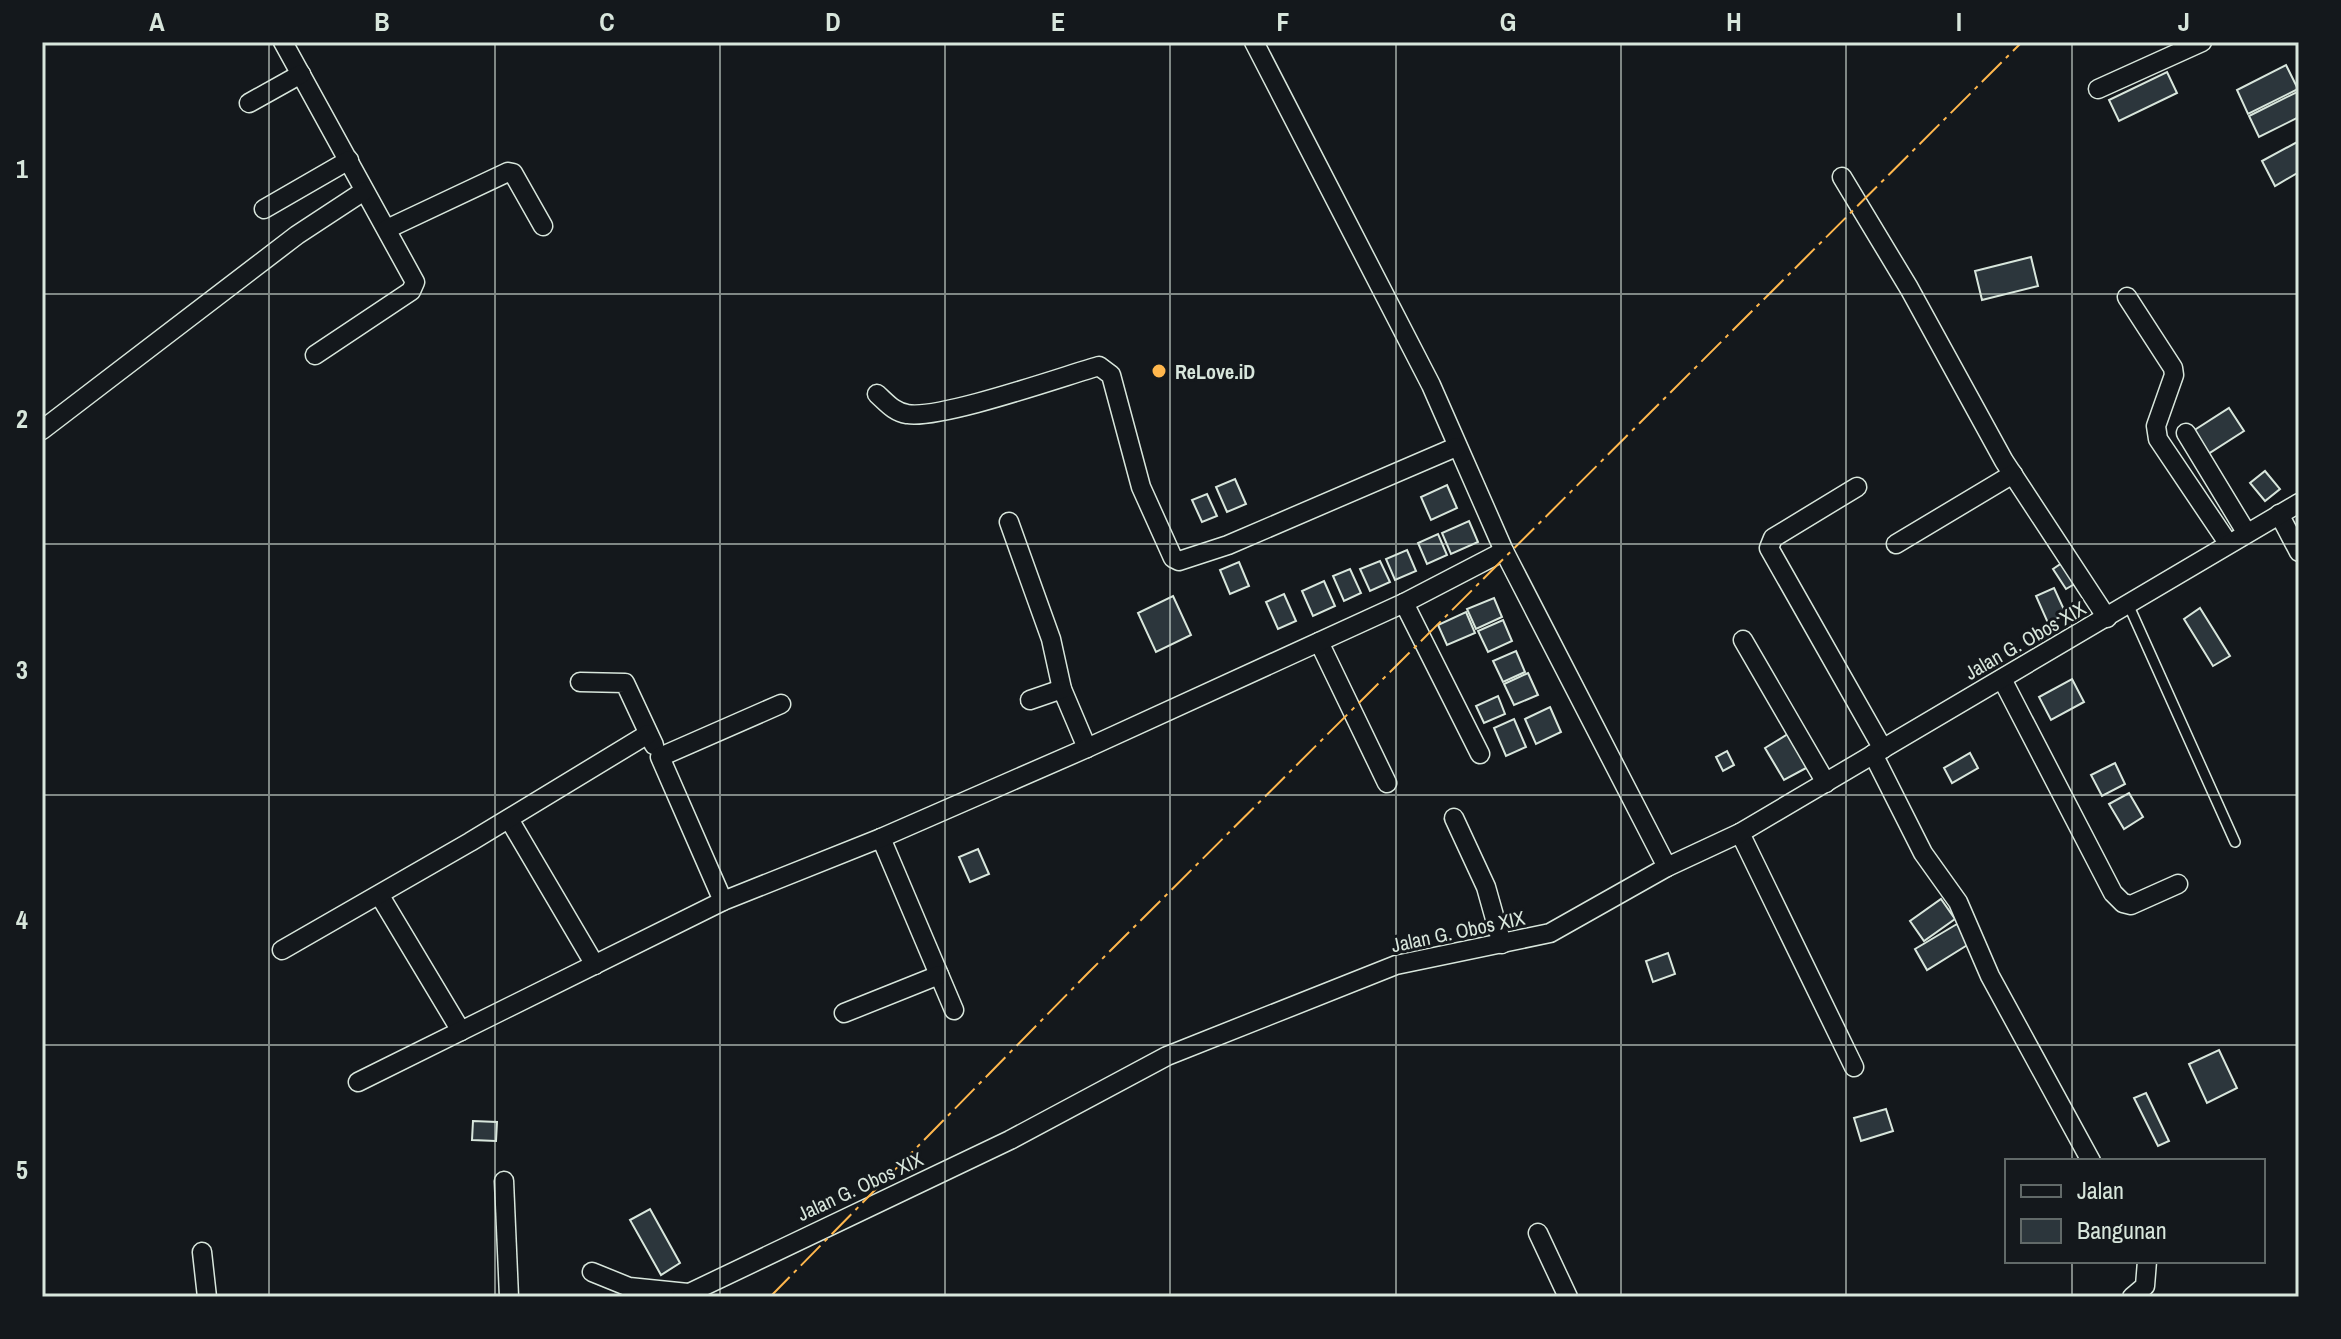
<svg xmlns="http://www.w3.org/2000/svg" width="2341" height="1339" font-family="'Archivo Narrow',sans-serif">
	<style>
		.building { fill: #2c363c; stroke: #d8e6dc; stroke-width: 2 }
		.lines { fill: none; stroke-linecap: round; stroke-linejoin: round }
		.lane-casing { stroke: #d8e6dc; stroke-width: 12 }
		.street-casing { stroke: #d8e6dc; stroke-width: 21 }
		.lane { stroke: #14181c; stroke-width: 9 }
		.street { stroke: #14181c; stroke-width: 18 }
		.power { stroke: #ffb74d; stroke-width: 2; stroke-dasharray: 28 6 4 6; stroke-linecap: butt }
		.grid { fill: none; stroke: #d8e6dc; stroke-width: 2; stroke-opacity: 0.55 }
		.poi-dot { fill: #ffb74d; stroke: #14181c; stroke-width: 3 }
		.labels { text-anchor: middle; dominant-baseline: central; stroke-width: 6; stroke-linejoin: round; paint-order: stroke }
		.poi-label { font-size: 20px; font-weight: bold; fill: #d8e6dc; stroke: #14181c; text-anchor: start }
		.street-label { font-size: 20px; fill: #d8e6dc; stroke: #14181c }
		.neatline { fill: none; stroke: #d8e6dc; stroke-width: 3 }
		.grid-label { font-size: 26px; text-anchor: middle; font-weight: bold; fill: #d8e6dc }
	</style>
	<rect width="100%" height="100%" fill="#14181c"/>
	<g class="building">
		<polygon points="2286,65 2298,89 2248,114 2237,90"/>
		<polygon points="2167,72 2177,93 2119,121 2109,100"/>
		<polygon points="2299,91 2299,117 2259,137 2249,116"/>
		<polygon points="2299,141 2299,172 2275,186 2262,161"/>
		<polygon points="2031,257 2038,286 1982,300 1975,271"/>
		<polygon points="2229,408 2244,431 2208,454 2193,431"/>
		<polygon points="2265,471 2280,489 2265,501 2250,483"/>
		<polygon points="1235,479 1246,504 1227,512 1216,487"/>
		<polygon points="1447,485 1457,508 1431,520 1421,497"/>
		<polygon points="1207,494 1217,516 1202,522 1192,500"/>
		<polygon points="1469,521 1478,542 1451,554 1442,533"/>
		<polygon points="1438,534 1447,555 1427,564 1418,543"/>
		<polygon points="1407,550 1416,571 1395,580 1386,559"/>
		<polygon points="1380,561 1390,582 1370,591 1360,569"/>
		<polygon points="2065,561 2078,582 2066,589 2053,569"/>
		<polygon points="1239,562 1249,586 1230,594 1220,570"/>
		<polygon points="1350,569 1361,593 1344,601 1333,576"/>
		<polygon points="1324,581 1335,606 1313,616 1302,591"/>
		<polygon points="2054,588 2066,614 2048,623 2036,596"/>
		<polygon points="1284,594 1296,621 1278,629 1266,602"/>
		<polygon points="1173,596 1191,635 1156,652 1138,613"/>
		<polygon points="1494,598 1502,617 1476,629 1467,609"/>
		<polygon points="2200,608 2230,656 2213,666 2184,619"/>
		<polygon points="1466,612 1475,633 1447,645 1438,625"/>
		<polygon points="1503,620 1512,641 1488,652 1478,631"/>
		<polygon points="1516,651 1525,672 1503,682 1493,661"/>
		<polygon points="1528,673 1538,695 1514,705 1504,684"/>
		<polygon points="2072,679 2084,702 2051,720 2039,697"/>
		<polygon points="1498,696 1505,714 1484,723 1476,706"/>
		<polygon points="1550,707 1561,732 1536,744 1525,719"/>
		<polygon points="1514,719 1526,747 1506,756 1494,728"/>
		<polygon points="1788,734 1808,767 1784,780 1765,748"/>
		<polygon points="1727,751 1734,765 1723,771 1716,757"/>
		<polygon points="1970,753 1978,768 1952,783 1944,768"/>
		<polygon points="2115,763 2125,784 2102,796 2091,775"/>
		<polygon points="2129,793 2143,817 2124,829 2109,804"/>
		<polygon points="978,849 989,874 970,882 959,857"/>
		<polygon points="1941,899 1955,919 1924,941 1910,921"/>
		<polygon points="1957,924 1969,944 1927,970 1915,949"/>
		<polygon points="1668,953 1675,974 1653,982 1646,961"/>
		<polygon points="2219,1050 2237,1088 2207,1103 2189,1064"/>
		<polygon points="2146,1093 2169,1141 2158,1146 2134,1098"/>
		<polygon points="1886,1109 1893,1131 1861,1141 1854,1118"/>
		<polygon points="473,1121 497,1122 496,1141 472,1140"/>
		<polygon points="650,1209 680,1263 661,1275 630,1220"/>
	</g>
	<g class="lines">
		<g class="lane-casing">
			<polyline id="lane" points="2128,604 2235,842"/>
		</g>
		<g class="street-casing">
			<g id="street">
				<polyline points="283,42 415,282 411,291 315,355"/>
				<polyline points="1254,42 1431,385 1504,551 1667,867"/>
				<polyline points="2098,89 2202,42"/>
				<polyline points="249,103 301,74"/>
				<polyline points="1842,177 1909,288 2004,461 2107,618"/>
				<polyline points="264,209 349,160"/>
				<polyline points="387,229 508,172 513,173 543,226"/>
				<polyline points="2127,297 2173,368 2174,375 2156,426 2158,439 2228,543"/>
				<path d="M877 394C887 403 894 412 907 414 939 420 1061 377 1099 366L1111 375 1141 487 1173 558 1179 561 1228 545 1456 447"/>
				<polyline points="42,430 297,235 364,191"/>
				<polyline points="2186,433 2246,532"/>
				<polyline points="1857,487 1773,538 1769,548 1883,749"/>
				<polyline points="2279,514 2299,552"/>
				<polyline points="1009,522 1051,639 1062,689 1087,748"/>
				<polyline points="1896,544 2013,474"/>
				<polyline points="1404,603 1480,754"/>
				<polyline points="1743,640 1826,783"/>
				<polyline points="1319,642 1387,783"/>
				<polyline points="2002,679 2113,893 2123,903 2131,905 2178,884"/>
				<polyline points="580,682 625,683 654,745"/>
				<polyline points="1030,700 1062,689"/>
				<polyline points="1873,754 1923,853 1958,902 1990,976 2091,1161"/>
				<polyline points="1454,818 1486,887 1502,944"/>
				<polyline points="509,819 595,965"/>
				<polyline points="1740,833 1854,1067"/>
				<polyline points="881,838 954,1010"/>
				<polyline points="380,896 461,1031"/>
				<polyline points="723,901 660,757 781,704"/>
				<polyline points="282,950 470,842 648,734"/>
				<polyline points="844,1013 939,975"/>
				<polyline points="358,1082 723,901 881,838 1087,748 1404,603 1504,551"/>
				<polyline points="504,1181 509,1297"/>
				<polyline points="1538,1233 1568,1297"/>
				<polyline points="202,1252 207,1297"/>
				<polyline points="592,1272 629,1287 688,1293"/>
				<polyline points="681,1297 1010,1140 1167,1056 1396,965 1550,933 1667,867 1740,833 2299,503"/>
				<polyline points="2132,1297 2145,1286 2147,1261"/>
			</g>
		</g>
		<use href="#lane" class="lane"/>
		<use href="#street" class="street"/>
		<polyline class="power" points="770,1297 1088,973 2022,42"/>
	</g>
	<path class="grid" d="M269 42V1297M495 42V1297M720 42V1297M945 42V1297M1170 42V1297M1396 42V1297M1621 42V1297M1846 42V1297M2072 42V1161M42 294H2299M42 544H2299M42 795H2299M42 1045H2299M2072 1261V1297"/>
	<circle class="poi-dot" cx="1159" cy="371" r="8"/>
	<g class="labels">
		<g class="poi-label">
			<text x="1175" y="371">ReLove.iD</text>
		</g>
		<g class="street-label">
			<text transform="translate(2025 640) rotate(-30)">Jalan G. Obos XIX</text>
			<text transform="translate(1458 931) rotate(-12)">Jalan G. Obos XIX</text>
			<text transform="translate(860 1186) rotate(-25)">Jalan G. Obos XIX</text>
		</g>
	</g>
	<rect width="2341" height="1339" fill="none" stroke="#14181c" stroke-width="88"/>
	<rect x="2005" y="1159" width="260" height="104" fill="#14181c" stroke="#626a69" stroke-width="2"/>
	<rect x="2021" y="1185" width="40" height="12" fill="#14181c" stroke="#626a69" stroke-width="2"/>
	<text x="2077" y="1199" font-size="24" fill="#d8e6dc">Jalan</text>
	<rect x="2021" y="1219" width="40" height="24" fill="#2c363c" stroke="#626a69" stroke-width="2"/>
	<text x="2077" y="1239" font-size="24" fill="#d8e6dc">Bangunan</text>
	<rect x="44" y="44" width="2253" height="1251" class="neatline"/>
	<g class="grid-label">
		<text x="157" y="31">A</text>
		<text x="382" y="31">B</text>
		<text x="607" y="31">C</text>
		<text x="833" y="31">D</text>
		<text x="1058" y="31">E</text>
		<text x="1283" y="31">F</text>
		<text x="1508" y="31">G</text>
		<text x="1734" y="31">H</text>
		<text x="1959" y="31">I</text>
		<text x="2184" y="31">J</text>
		<text x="22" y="178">1</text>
		<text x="22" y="428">2</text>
		<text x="22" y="679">3</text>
		<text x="22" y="929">4</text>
		<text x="22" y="1179">5</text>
	</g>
</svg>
